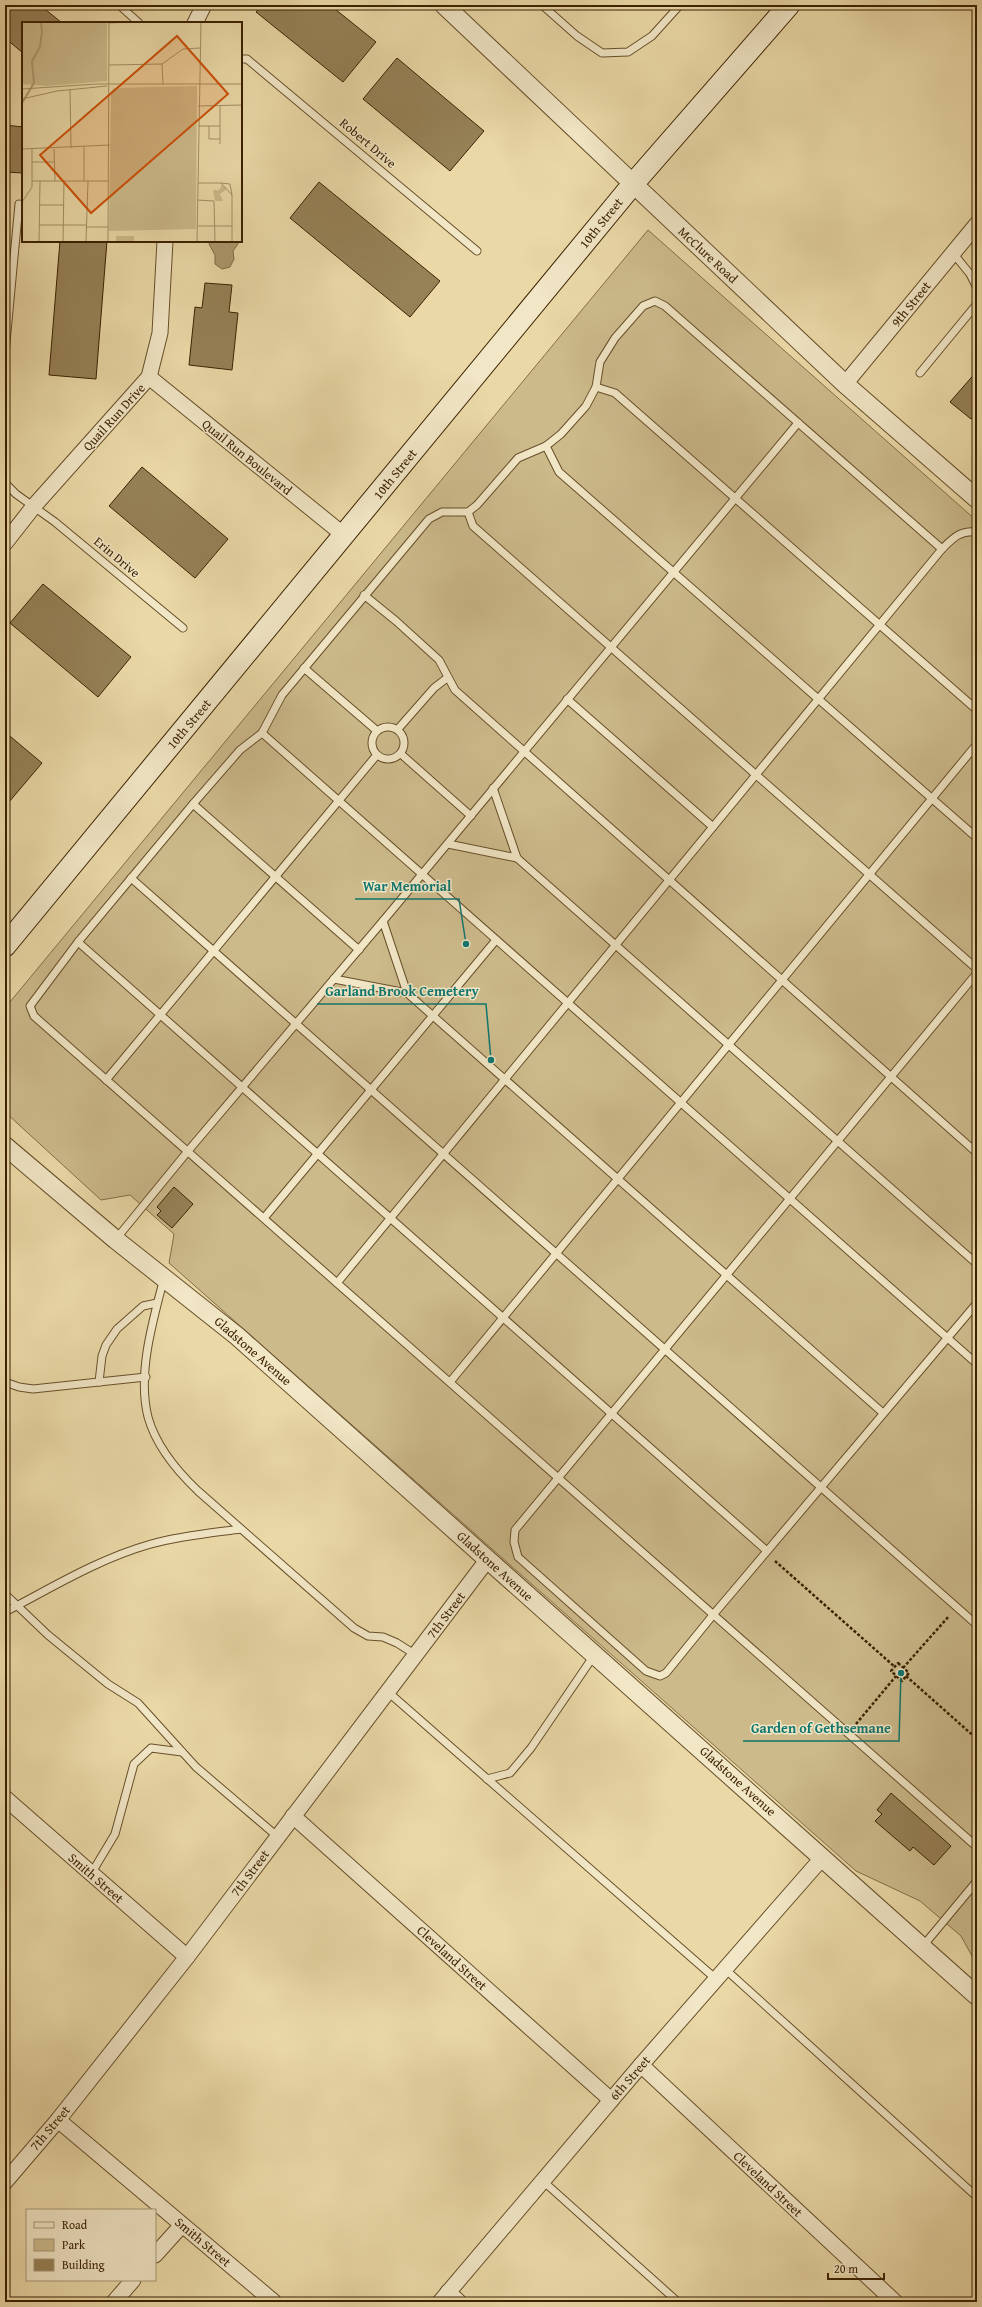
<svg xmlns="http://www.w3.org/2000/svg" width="982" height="2307" font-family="'Gentium Book Plus',serif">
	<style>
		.green { fill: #ccba8b; stroke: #846e46 }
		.water { fill: #ae9a6f; stroke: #806a43 }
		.building { fill: #968157; stroke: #3b2101 }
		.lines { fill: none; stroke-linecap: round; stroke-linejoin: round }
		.service-casing { stroke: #674f2a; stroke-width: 9 }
		.minor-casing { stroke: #674f2a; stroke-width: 17 }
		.tertiary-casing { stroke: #674f2a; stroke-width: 20 }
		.secondary-casing { stroke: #3b2101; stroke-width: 23 }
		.path { stroke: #3b2101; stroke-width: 2.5; stroke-dasharray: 3 2; stroke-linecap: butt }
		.service { stroke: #f1e6c6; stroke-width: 7 }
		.minor { stroke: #f1e6c6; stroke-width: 15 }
		.tertiary { stroke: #f1e6c6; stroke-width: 18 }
		.secondary { stroke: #f1e6c6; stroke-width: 21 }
		.labels { text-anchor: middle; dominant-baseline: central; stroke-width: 3; stroke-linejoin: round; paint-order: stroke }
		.street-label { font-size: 13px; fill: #3b2101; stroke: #f1e6c6 }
		.inset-river { fill: none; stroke: #ae9a6f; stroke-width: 2 }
		.inset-road { fill: none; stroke: #a48f65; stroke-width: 1 }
		.view { fill: #ce510a; fill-opacity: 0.15; stroke: #ce510a; stroke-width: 2 }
		.inset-edge { fill: none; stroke: #3b2101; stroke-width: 2 }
		.leader { fill: none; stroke: #0f766e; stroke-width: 1.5 }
		.callout-dot { fill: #0f766e; stroke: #f1e6c6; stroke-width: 1.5 }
		.callout-label { font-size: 14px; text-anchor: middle; font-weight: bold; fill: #0f766e; stroke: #f1e6c6; stroke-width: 3; stroke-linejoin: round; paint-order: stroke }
	</style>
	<rect width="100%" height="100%" fill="#ead9a7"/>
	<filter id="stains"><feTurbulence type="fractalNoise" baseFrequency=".005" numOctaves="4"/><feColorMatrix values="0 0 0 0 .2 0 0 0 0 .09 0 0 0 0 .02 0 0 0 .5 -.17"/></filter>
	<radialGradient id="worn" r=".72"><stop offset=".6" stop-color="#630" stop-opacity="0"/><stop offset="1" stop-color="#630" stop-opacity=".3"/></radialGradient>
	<polygon class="green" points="648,230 977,521 977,1965 961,1936 920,1901 856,1871 169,1263 174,1234 130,1195 101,1200 5,1112 5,1008"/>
	<polygon class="water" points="211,241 240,241 233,251 234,259 230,267 222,269 215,264 215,255 209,244"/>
	<g class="building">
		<polygon points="5,5 40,5 62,23 23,23 23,53 5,38"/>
		<polygon points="262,5 330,5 376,42 343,82 256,12"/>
		<polygon points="397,58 484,131 450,171 363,99"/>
		<polygon points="5,125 23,127 23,173 5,172"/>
		<polygon points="319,182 440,281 410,317 290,218"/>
		<polygon points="60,241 107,241 96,379 49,375"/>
		<polygon points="205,283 232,285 229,312 238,313 232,370 189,365 195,307 202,308"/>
		<polygon points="977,371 977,412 971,419 950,402"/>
		<polygon points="142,467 228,539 195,578 109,506"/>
		<polygon points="43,584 131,657 98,697 10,623"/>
		<polygon points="5,732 42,763 9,802 5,799"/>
		<polygon points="174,1187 193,1204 172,1228 157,1215 161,1211 157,1207"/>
		<polygon points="891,1793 951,1846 934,1865 913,1847 910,1851 875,1821 882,1814 877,1810"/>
	</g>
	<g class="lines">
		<g class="service-casing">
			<g id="service">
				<polyline points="119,5 139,23"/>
				<polyline points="542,5 577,36 602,53 628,52 652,36 680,5"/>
				<polyline points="241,59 247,59 477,251"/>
				<polyline points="953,253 970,274 977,288"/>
				<polyline points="5,353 19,204"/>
				<polyline points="920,373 976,305 977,298"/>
				<polyline points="596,387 615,393 977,710"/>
				<polyline points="546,446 559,472 977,838"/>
				<polyline points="5,483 16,494 55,522 183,628"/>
				<polyline points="468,512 473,526 977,969"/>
				<polyline points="942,549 665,306 655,301 643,306 615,338 600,362 596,387 586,406 561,434 546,446 518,458 477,505 468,512 442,512 429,519 282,695 262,733 240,750 193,804 78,942 30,1006 34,1016 977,1847"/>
				<polyline points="364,595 396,621 439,660 455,690 977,1153"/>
				<polyline points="304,668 376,730"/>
				<polyline points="567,699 713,827"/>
				<circle cx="388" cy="743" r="16"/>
				<polyline points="398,729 434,688 447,678"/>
				<polyline points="262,733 977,1364"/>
				<polyline points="401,754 471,816"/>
				<polyline points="493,788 517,858 977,1264"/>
				<polyline points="193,804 359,950"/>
				<polyline points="448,844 517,858"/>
				<polyline points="131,878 977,1625"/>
				<polyline points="383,921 407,993 883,1413"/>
				<polyline points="78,942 767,1551"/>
				<polyline points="977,973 515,1530 514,1542 518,1557 646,1671 660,1676 666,1673 713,1615 977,1303"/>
				<polyline points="334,979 407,993"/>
				<polyline points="106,1080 376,756"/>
				<polyline points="264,1218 496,940"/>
				<polyline points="116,1239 188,1151 383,921 798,423"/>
				<path d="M164 1278C153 1320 137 1374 148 1417 156 1446 177 1471 198 1491L354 1628 368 1636 383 1637 397 1643 416 1655"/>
				<path d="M337 1283 942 549C953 538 960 530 977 532"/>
				<polyline points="5,1382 19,1387 33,1389 146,1377"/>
				<polyline points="99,1382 102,1356 106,1345 117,1329 143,1306 157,1303"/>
				<polyline points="450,1382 977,744"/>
				<polyline points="5,1594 48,1635 108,1684 138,1703 196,1767 278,1837"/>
				<path d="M5 1612C53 1587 98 1559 151 1544 180 1536 211 1533 241 1529"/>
				<polyline points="388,1692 716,1979"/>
				<polyline points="487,1779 510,1773 531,1748 595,1654"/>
				<polyline points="91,1874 115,1834 134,1764 151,1748 182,1752"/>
				<polyline points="923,1946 977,1881"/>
				<polyline points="725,1969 977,2197"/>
				<polyline points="543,2181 678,2302"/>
			</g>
		</g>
		<g class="minor-casing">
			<g id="minor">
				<polyline points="195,23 204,5"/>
				<polyline points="149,377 345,536"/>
				<polyline points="845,384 977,224"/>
				<polyline points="5,543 34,506 149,377 160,333 165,241"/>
				<polyline points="5,1798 187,1957"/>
				<polyline points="293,1816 611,2100"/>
				<polyline points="641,2065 895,2302"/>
				<polyline points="58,2120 274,2302"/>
				<polyline points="5,2182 58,2120 187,1957 488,1559"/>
				<polyline points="155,2255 182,2225"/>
				<polyline points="448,2292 459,2302"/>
				<polyline points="114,2302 133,2280"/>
				<polyline points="440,2302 641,2065 823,1857"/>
			</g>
		</g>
		<g class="tertiary-casing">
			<g id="tertiary">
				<polyline points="444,5 845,384 977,499"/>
				<polyline points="5,1146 116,1240 237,1336 977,1996"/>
			</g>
		</g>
		<g class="secondary-casing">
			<polyline id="secondary" points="5,946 633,184 789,5"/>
		</g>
		<g class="path">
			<polyline points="775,1561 895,1667"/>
			<polygon points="898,1663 909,1673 902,1681 891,1671"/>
			<polyline points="903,1668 949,1616"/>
			<polyline points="906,1676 977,1739"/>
			<polyline points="856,1724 896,1676"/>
		</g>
		<use href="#service" class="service"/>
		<use href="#minor" class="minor"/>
		<use href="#tertiary" class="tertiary"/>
		<use href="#secondary" class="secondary"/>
	</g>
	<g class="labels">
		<g class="street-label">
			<text transform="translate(368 143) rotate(40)">Robert Drive</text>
			<text transform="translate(601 223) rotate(-51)">10th Street</text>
			<text transform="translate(708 255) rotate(43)">McClure Road</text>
			<text transform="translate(911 304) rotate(-51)">9th Street</text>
			<text transform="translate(114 417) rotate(-48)">Quail Run Drive</text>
			<text transform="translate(247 457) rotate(39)">Quail Run Boulevard</text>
			<text transform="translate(395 474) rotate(-51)">10th Street</text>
			<text transform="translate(117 557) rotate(40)">Erin Drive</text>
			<text transform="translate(189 724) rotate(-50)">10th Street</text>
			<text transform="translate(253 1351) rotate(41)">Gladstone Avenue</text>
			<text transform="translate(495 1566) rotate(42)">Gladstone Avenue</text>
			<text transform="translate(446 1615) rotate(-53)">7th Street</text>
			<text transform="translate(738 1781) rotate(42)">Gladstone Avenue</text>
			<text transform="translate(250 1873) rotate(-53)">7th Street</text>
			<text transform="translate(96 1878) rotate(41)">Smith Street</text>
			<text transform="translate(452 1958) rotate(42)">Cleveland Street</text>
			<text transform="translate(630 2078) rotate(-49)">6th Street</text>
			<text transform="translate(50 2128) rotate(-50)">7th Street</text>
			<text transform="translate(768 2184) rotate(43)">Cleveland Street</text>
			<text transform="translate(203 2242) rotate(40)">Smith Street</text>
		</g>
	</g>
	<g transform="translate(22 22)">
		<rect width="220" height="220" fill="#ead9a7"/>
		<path d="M0 0H85V59L25 64 0 62ZM175 64 174 207 87 209 89 69 92 66ZM200 163 205 167 198 172 201 179H193L191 168H197ZM94 214H112V220H94Z" fill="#ccba8b"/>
		<path class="inset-river" d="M0 81 12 61 10 39 18 25 20 10 19 0"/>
		<path class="inset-road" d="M87 1 111 0M140 42 141 62M87 43 140 42 161 27 178 26M0 67 74 62H220M48 67 49 126M0 77 35 69 85 64M176 84 220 83M176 104H198M187 104V117H198M198 122V84M0 127 88 123M32 127 33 159M10 140H32M10 159H87M62 159V125M176 161H199L210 173V220M199 161 208 162 210 173M175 178 192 179 193 220M0 180 10 165V127M18 183H42M17 203H64M175 204H210M64 205H86M17 220 18 159M41 220 42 159M64 220 66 159M86 220 87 0M175 220 179 0"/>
		<path class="view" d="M155 14 206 72 69 191 18 133Z"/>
		<rect width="220" height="220" class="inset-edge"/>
	</g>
	<path class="leader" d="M466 944L459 899H355M491 1060L486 1004H317M901 1673L899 1741H743"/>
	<g class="callout-dot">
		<circle cx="466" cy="944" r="4"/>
		<circle cx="491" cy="1060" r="4"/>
		<circle cx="901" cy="1673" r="4"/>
	</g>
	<g class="callout-label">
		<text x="407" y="891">War Memorial</text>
		<text x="402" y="996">Garland Brook Cemetery</text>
		<text x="821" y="1733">Garden of Gethsemane</text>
	</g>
	<rect width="982" height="2307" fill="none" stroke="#ead9a7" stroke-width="20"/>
	<rect x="6" y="6" width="970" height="2295" fill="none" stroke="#3b2101" stroke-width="2"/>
	<rect x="10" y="10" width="962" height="2287" fill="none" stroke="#3b2101"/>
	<rect x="26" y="2209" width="130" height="72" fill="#f1e6c6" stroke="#a89777"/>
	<rect x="34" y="2222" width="20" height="6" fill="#f1e6c6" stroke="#a89777"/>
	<text x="62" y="2229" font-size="12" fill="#3b2101">Road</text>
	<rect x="34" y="2239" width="20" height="12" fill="#ccba8b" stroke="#a89777"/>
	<text x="62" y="2249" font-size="12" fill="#3b2101">Park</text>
	<rect x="34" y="2259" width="20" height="12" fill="#968157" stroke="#a89777"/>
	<text x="62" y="2269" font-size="12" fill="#3b2101">Building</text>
	<path d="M828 2273v6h56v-6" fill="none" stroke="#3b2101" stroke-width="2"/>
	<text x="834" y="2273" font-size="12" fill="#3b2101" stroke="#f1e6c6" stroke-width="3" paint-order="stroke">20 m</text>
	<rect width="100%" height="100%" filter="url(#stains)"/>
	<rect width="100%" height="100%" fill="url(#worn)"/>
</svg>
